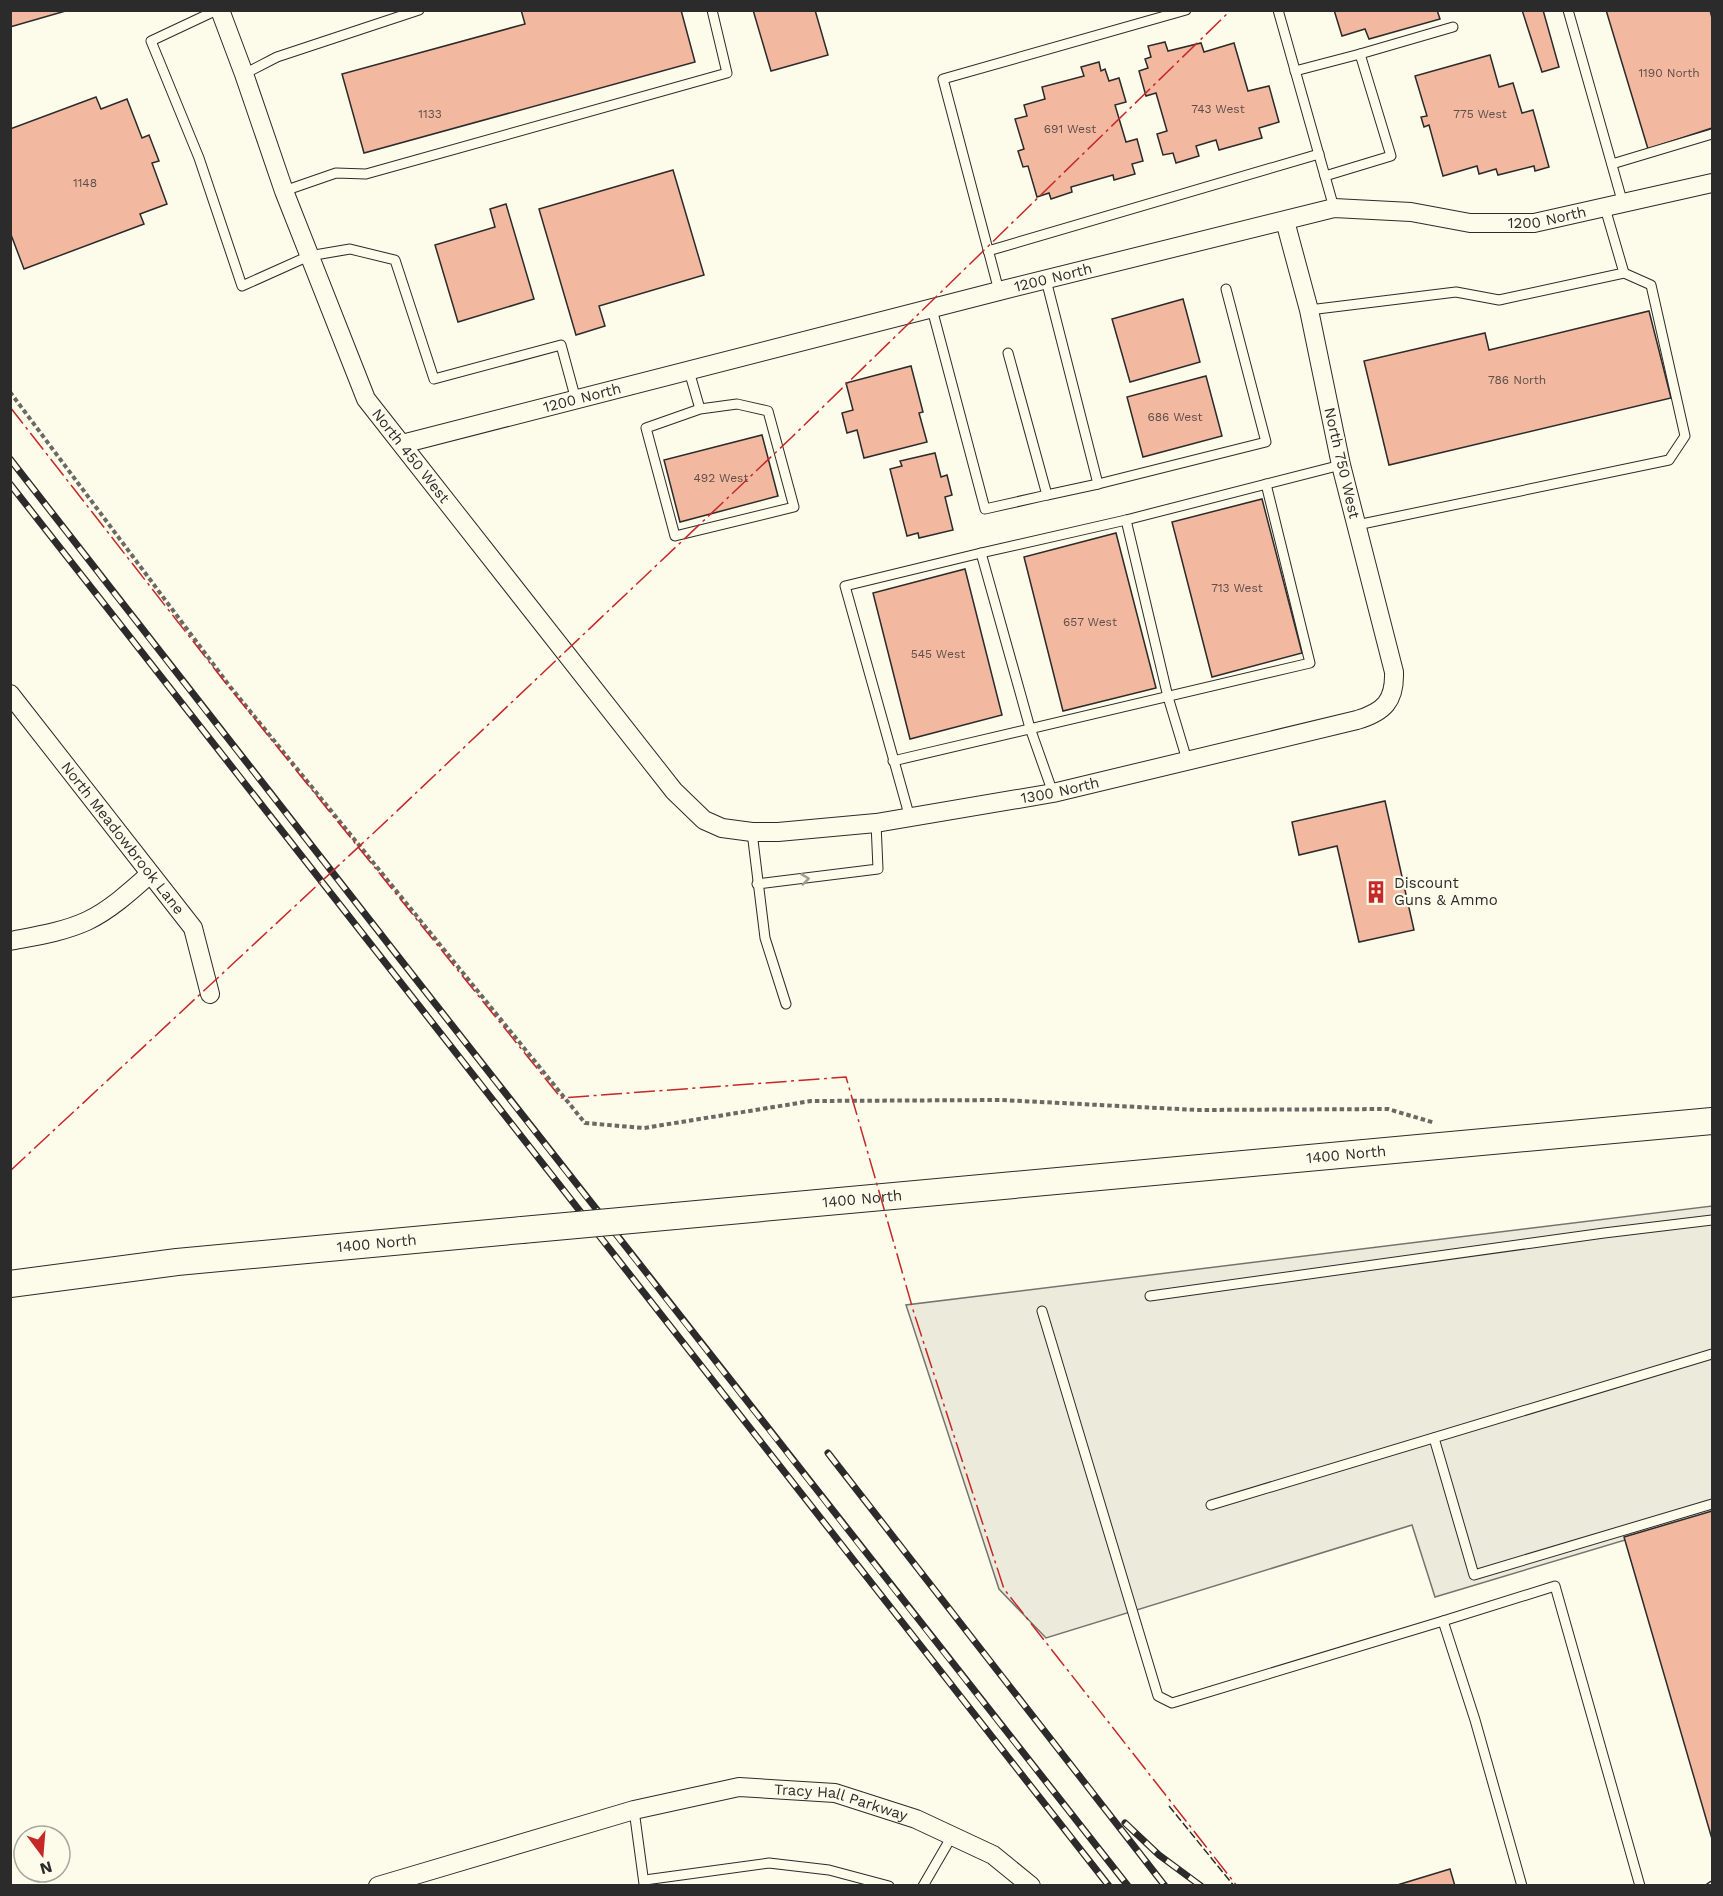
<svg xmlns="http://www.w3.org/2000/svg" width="1723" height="1896" font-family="'Work Sans',sans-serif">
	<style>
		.parking { fill: #eceadb; stroke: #74746e; stroke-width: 1.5 }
		.building { fill: #f2b8a0; stroke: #2b2b2b; stroke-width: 1.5 }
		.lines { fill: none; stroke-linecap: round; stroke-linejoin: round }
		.service-casing { stroke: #2b2b2b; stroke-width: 11 }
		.minor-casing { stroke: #2b2b2b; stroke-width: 20 }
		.secondary-casing { stroke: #2b2b2b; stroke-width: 28 }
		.path { stroke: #6a6964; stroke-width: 4; stroke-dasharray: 4.5 3; stroke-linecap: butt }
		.service { stroke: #fdfbea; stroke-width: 9 }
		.minor { stroke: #fdfbea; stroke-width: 18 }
		.secondary { stroke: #fdfbea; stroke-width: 26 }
		.rail-casing { stroke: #2b2b2b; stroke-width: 7 }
		.rail { stroke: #fdfbea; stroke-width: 4.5; stroke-dasharray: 14; stroke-linecap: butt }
		.secondary-bridge-casing { stroke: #2b2b2b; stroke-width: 28; stroke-linecap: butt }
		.secondary-bridge { stroke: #fdfbea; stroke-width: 26 }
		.fence { stroke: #2b2b2b; stroke-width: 1.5; stroke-dasharray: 8 3; stroke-linecap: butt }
		.power { stroke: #c62828; stroke-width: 1.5; stroke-dasharray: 21 4.5 3 4.5; stroke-linecap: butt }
		.oneway { stroke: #9e9d94 }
		.labels { text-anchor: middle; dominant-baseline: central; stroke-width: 4.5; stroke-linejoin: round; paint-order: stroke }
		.number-label { font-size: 12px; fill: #5d4e48 }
		.street-label { font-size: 15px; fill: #2b2b2b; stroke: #fdfbea }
		.poi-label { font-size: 15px; fill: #2b2b2b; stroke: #fdfbea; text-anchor: start }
	</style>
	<rect width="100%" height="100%" fill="#fdfbea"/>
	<polygon class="parking" points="1712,1206 1712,1514 1435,1597 1412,1525 1046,1638 999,1589 906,1305"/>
	<g class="building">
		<polygon points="10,10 69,10 10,27"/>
		<polygon points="521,10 681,10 695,62 364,153 342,74 525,24"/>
		<polygon points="753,10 815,10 828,55 771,71"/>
		<polygon points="1334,10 1437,10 1440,19 1369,39 1365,29 1342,36"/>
		<polygon points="1522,10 1543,10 1559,67 1542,72"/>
		<polygon points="1606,10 1710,10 1712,18 1712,128 1648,149"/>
		<polygon points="1165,42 1168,51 1201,43 1204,52 1234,43 1248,91 1269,86 1279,122 1259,128 1262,138 1219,150 1216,140 1196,146 1199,156 1176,163 1173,153 1163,155 1157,134 1167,131 1156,93 1146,96 1139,71 1148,68 1145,59 1151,57 1148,46"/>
		<polygon points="1490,55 1499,87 1513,83 1522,113 1533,110 1549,167 1535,171 1534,166 1498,175 1496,169 1479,174 1477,166 1443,176 1429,125 1424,127 1421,117 1427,116 1415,76"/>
		<polygon points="1099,62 1101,71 1105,69 1109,81 1119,78 1126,102 1115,105 1126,142 1137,139 1143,161 1132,164 1135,174 1114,180 1113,175 1071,187 1072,192 1051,199 1049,193 1037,197 1028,166 1023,167 1018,151 1024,149 1015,119 1027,116 1024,105 1045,99 1042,87 1084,76 1081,67"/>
		<polygon points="96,97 101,109 127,99 142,138 149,135 159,161 152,163 167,204 140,214 144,224 24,269 10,232 10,129"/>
		<polygon points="673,170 704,275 599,306 605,326 576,335 539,209"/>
		<polygon points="506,204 534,299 458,322 435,245 495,227 490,209"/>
		<polygon points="1183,299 1200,362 1130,382 1112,319"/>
		<polygon points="1649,311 1671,398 1389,465 1364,361 1485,333 1489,350"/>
		<polygon points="911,366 923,412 919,413 927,442 864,458 857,430 847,433 842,413 853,410 846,383"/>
		<polygon points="1206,376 1222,436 1143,457 1127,397"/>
		<polygon points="762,435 778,496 680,522 664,460"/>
		<polygon points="935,453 941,477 947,475 952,495 945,497 953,530 919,538 918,533 907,536 890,469 902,466 900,461"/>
		<polygon points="1262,499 1302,653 1212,677 1172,522"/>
		<polygon points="1116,533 1156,688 1063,711 1024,557"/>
		<polygon points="965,569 1002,715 910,739 873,593"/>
		<polygon points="1385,801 1414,930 1359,942 1337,846 1299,855 1292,822"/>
		<polygon points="1712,1511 1712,1839 1624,1537"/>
		<polygon points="1450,1869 1455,1886 1394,1886"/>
	</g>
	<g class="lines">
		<g class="service-casing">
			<g id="service">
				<polyline points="217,10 151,41 199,158 242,286 309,256 350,249 395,260 434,379 561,345 576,400"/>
				<polyline points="1278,10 1334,208"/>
				<polyline points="1568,10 1623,204"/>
				<polyline points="1360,54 1453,27"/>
				<polyline points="1295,71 1360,54 1391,156 1325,176"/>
				<polyline points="244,74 277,57 419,10"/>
				<polyline points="1612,164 1712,134"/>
				<polyline points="284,191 336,173 366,174 727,73 712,10"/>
				<polyline points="988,251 1319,154"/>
				<polyline points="1046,280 1098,484 1266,442 1226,289"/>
				<polyline points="999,291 943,79 1186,10"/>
				<polyline points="932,309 985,509 1047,495"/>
				<polyline points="1309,310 1456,292 1499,300 1624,273 1605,208"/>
				<polyline points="1008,353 1047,495 1098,484"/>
				<polyline points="689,371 700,409 737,404 768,411 794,507 675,536 646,428 700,409"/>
				<polyline points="1126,520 1168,697 1187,760"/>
				<polyline points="1357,525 1669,460 1685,436 1651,285 1624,273"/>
				<polyline points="981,553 1030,728 1053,793"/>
				<polyline points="893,761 1310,663 1266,484"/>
				<polyline points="910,818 845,586 981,553 1126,520 1341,465"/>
				<polyline points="752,832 765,938 786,1004"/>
				<polyline points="757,884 878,869 876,823"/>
				<polyline points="1150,1296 1604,1233 1712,1220"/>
				<polyline points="1042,1311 1158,1696 1172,1703 1443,1621 1475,1720 1522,1886"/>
				<polyline points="1434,1438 1474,1575 1712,1504"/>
				<polyline points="1211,1505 1712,1354"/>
				<polyline points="1443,1621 1555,1586 1640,1886"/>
				<polyline points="634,1810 644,1884"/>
				<polyline points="645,1880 769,1863 829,1870 889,1886"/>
				<polyline points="923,1886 952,1836"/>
			</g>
		</g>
		<g class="minor-casing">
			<g id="minor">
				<path id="s1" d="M220 10 244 74 284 191 366 399 674 791 704 820 722 828 752 832H778L876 823 1053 793 1357 720C1384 712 1395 701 1394 672L1341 465 1309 310 1285 221"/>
				<path id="s2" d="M402 444 999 291 1334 208 1411 212 1470 223H1534L1712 183"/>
				<path id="s3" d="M10 694 193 928 210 994"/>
				<path d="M10 941C36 936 63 932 87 921 110 910 131 891 150 874"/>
				<path id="s4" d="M378 1886 634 1810 739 1787 835 1793 916 1819 993 1855 1031 1886"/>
			</g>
		</g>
		<g class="secondary-casing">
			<g id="secondary">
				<path id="s5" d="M675 1216 1712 1121"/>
				<path id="s6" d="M10 1284 177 1262 522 1230"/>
			</g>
		</g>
		<polyline class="path" points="10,392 228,684 585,1123 644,1128 811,1101 1002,1100 1197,1110 1388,1109 1435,1123"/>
		<use href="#service" class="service"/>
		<use href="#minor" class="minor"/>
		<use href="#secondary" class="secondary"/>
		<g class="rail-casing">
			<g id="rail">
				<path d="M10 459C381 936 754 1411 1128 1886"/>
				<polyline points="10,484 1109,1886"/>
				<polyline points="828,1453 1165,1886"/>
				<polyline points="1125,1823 1159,1855 1201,1886"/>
				<polyline points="1709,1886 1712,1884"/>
			</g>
		</g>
		<use href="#rail" class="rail"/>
		<g class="secondary-bridge-casing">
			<polyline id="secondary-bridge" points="522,1230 675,1216"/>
		</g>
		<use href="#secondary-bridge" class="secondary-bridge"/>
		<polyline class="fence" points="1169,1806 1234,1886"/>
		<g class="power">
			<polyline points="10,407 224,681 561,1098 846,1077 914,1313 1004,1589 1237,1886"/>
			<polyline points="10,1171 380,827 792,437 1231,10"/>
		</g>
	</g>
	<defs><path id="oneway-chevron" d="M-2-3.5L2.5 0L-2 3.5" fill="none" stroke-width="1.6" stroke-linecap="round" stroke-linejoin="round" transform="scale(1.5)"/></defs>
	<use class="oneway" href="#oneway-chevron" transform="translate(805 879) rotate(-7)"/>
	<defs>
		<g id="building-bare" transform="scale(1.8)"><path d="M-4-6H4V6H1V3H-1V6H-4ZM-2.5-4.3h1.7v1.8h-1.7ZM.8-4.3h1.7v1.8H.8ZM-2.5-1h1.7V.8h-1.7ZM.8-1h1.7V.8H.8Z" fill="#c62828" stroke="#fdfbea" stroke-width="2.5" paint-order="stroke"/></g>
	</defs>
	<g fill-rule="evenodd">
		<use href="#building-bare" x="1376" y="892"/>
	</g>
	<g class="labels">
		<g class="number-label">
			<text x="1669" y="73">1190 North</text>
			<text x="1218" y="109">743 West</text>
			<text x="430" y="114">1133</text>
			<text x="1480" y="114">775 West</text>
			<text x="1070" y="129">691 West</text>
			<text x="85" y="183">1148</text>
			<text x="1517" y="380">786 North</text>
			<text x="1175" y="417">686 West</text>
			<text x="721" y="478">492 West</text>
			<text x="1237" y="588">713 West</text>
			<text x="1090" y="622">657 West</text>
			<text x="938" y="654">545 West</text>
		</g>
		<g class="street-label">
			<text stroke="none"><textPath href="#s2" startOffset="1176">1200 North</textPath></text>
			<text stroke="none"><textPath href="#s2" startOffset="672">1200 North</textPath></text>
			<text stroke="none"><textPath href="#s2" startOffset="186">1200 North</textPath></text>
			<text stroke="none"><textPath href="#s1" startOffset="488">North 450 West</textPath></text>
			<text transform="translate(1342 463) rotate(77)">North 750 West</text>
			<text stroke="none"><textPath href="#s1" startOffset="1317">1300 North</textPath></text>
			<text stroke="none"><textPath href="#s3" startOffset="183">North Meadowbrook Lane</textPath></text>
			<text stroke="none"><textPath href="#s5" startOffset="674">1400 North</textPath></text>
			<text stroke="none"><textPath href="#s5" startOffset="188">1400 North</textPath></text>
			<text stroke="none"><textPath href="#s6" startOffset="369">1400 North</textPath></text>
			<text stroke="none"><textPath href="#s4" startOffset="478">Tracy Hall Parkway</textPath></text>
		</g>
		<g class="poi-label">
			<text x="1394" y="883">Discount<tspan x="1394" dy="17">Guns &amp; Ammo</tspan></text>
		</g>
	</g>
	<rect width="1723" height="1896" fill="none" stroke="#2b2b2b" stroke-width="24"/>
	<g transform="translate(42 1854) rotate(164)"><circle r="28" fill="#fdfbea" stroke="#a9a89e" stroke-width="1.5"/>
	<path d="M0-4.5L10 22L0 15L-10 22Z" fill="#c62828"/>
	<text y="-9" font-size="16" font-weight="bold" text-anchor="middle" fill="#2b2b2b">N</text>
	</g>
</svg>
